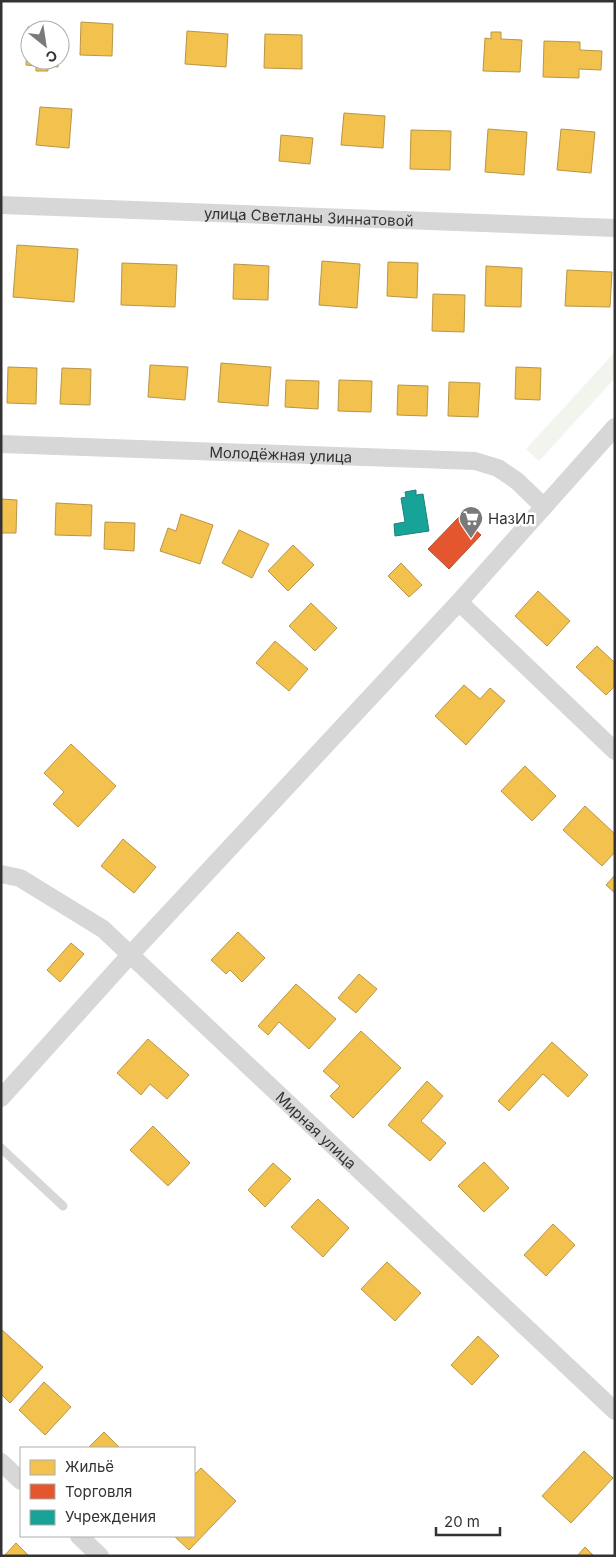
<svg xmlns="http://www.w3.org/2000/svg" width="616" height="1557" font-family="Inter,sans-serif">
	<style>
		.green { fill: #f1f5ed }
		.homes { fill: #f2c14e; stroke: #b99646 }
		.shops { fill: #e4572e; stroke: #af4c30 }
		.public { fill: #17a398; stroke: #1f817a }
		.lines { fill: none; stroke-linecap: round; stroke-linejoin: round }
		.service { stroke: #d7d7d7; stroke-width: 9 }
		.minor { stroke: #d7d7d7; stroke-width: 18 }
		.labels { text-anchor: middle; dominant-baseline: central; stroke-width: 5; stroke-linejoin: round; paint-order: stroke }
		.street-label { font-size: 15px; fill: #333; stroke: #fff }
		.poi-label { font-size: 15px; fill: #333; stroke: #fff; text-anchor: start }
	</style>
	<rect width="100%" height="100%" fill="#fff"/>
	<polygon class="green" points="615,352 615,378 539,461 526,449"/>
	<g class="homes">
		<polygon points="42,22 52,23 52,28 60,28 60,30 30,30 30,60 58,60 58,67 48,66 48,71 36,71 36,66 26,65 28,27 42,27"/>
		<polygon points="81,22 113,24 112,56 80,55"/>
		<polygon points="187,31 228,34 226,67 185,64"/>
		<polygon points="491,32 501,32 501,39 522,40 520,72 483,71 485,38 491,39"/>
		<polygon points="265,34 302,35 302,69 264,68"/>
		<polygon points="544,41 580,42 580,50 602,51 601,70 579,69 579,78 543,77"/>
		<polygon points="40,107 72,109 69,148 36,145"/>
		<polygon points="344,113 385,116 383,148 341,145"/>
		<polygon points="488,129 527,132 524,175 485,172"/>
		<polygon points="561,129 595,132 591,173 557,170"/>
		<polygon points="411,130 451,131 450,170 410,169"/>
		<polygon points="281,135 313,138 310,164 279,161"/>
		<polygon points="17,245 78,249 74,302 13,297"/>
		<polygon points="322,261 360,264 357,308 319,305"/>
		<polygon points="388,262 418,263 417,298 387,296"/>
		<polygon points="122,263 177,265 175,307 121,305"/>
		<polygon points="234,264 269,266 268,300 233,299"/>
		<polygon points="486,266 522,268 521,307 485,306"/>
		<polygon points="567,270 612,272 610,307 565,306"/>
		<polygon points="433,294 465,295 464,332 432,331"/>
		<polygon points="221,363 271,367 268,406 218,402"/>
		<polygon points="150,365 188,367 185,400 148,397"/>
		<polygon points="8,367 37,368 36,404 7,403"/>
		<polygon points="516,367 541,368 540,400 515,399"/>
		<polygon points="62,368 91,369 90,405 60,404"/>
		<polygon points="286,380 319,381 318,409 285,407"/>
		<polygon points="339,380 372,381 371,412 338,411"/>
		<polygon points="449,382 480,383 478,417 448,416"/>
		<polygon points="398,385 428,386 427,416 397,415"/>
		<polygon points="1,499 17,500 16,533 1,533"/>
		<polygon points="56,503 92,505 91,536 55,535"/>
		<polygon points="181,514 213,525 200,564 160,551 168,528 176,531"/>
		<polygon points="105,522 135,523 134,551 104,549"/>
		<polygon points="239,530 269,544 252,578 222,563"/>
		<polygon points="293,545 314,565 288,591 268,571"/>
		<polygon points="401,563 422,585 409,597 388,576"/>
		<polygon points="538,591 570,621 547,646 515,616"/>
		<polygon points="311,603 337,628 315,651 289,626"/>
		<polygon points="275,641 308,669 289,691 256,663"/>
		<polygon points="597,646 615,663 615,686 606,695 576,667"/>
		<polygon points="464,685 480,699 490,688 505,701 466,745 435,716"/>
		<polygon points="71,744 116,786 78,827 53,804 64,792 44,773"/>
		<polygon points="525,766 556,796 532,821 501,791"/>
		<polygon points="585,806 615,834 615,852 602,866 563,830"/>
		<polygon points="123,839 156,867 134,893 101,866"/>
		<polygon points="615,875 615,893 606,885"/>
		<polygon points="238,932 265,958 242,982 230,970 226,974 211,960"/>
		<polygon points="71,943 84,954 60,982 47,970"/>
		<polygon points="359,974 377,989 356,1013 338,998"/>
		<polygon points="296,984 336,1019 309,1049 279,1022 268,1035 258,1026"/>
		<polygon points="361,1031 401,1068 353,1118 330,1096 340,1086 323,1071"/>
		<polygon points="148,1039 189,1075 167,1099 150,1084 141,1095 117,1073"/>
		<polygon points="552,1042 588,1075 568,1097 543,1074 509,1111 498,1101"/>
		<polygon points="427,1081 443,1096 421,1121 446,1143 430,1161 388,1125"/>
		<polygon points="153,1126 190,1163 168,1186 130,1150"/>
		<polygon points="484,1162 509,1188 484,1212 458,1186"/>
		<polygon points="273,1163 291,1179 265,1207 248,1190"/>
		<polygon points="318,1199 349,1228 323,1257 291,1227"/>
		<polygon points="553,1224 575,1245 546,1276 524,1255"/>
		<polygon points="387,1262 421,1293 395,1321 361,1289"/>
		<polygon points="1,1329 43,1367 10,1403 1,1394"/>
		<polygon points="478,1336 499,1356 472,1385 451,1365"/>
		<polygon points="44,1382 71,1407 45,1435 19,1410"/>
		<polygon points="104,1432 120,1448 88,1448"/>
		<polygon points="584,1451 613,1478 571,1523 542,1496"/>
		<polygon points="201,1468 236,1501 189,1550 174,1536 194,1536 194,1475"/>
		<polygon points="16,1543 29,1556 4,1556"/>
		<polygon points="585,1547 594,1556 577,1556"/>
	</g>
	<polygon class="shops" points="460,516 481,535 449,569 428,549"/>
	<polygon class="public" points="416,490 416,495 423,494 429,531 395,536 394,524 405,522 401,498 406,497 405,492"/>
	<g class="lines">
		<polyline class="service" points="1,1148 63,1206"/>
		<g class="minor">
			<path id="s1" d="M1 205 615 228"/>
			<path id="s2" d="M1 444 475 461 498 468 517 481 544 507"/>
			<polyline points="459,602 615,751"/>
			<path id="s3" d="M1 874 20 878 103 929 615 1411"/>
			<polyline points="1,1098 130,955 459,602 615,427"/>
			<polyline points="1,1462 21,1481"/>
			<polyline points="79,1536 100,1556"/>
		</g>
	</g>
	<defs>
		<g id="supermarket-pin" transform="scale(1.25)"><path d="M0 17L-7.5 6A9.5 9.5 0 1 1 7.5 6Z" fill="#7a7a7a" stroke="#fff"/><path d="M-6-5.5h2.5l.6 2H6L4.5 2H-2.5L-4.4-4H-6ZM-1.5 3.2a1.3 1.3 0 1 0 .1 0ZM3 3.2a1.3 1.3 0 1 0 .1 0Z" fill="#fff"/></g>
	</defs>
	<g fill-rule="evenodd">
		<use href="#supermarket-pin" x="471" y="518"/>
	</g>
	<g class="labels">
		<g class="street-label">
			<text stroke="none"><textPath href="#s1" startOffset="308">улица Светланы Зиннатовой</textPath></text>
			<text stroke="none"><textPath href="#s2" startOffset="280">Молодёжная улица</textPath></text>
			<text stroke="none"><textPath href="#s3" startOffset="410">Мирная улица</textPath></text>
		</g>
		<g class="poi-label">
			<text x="488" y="518">НазИл</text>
		</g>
	</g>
	<rect width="616" height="1557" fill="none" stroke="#333333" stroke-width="5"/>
	<rect x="20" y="1447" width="175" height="90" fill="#ffffff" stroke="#adadad"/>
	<rect x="30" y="1460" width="25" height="15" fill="#f2c14e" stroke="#adadad"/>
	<text x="65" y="1472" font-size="15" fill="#333333">Жильё</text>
	<rect x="30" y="1484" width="25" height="15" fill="#e4572e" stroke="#adadad"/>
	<text x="65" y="1497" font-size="15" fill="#333333">Торговля</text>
	<rect x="30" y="1510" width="25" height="15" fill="#17a398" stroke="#adadad"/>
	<text x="65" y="1522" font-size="15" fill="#333333">Учреждения</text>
	<g transform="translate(45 45) rotate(150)"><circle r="24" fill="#ffffff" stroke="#adadad"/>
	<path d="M0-4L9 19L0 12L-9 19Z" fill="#7a7a7a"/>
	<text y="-8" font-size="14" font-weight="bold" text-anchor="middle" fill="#333333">С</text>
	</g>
	<path d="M436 1527v8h64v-8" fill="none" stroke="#333333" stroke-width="2.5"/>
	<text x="444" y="1527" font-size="15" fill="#333333" stroke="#ffffff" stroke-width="4" paint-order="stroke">20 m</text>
</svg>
